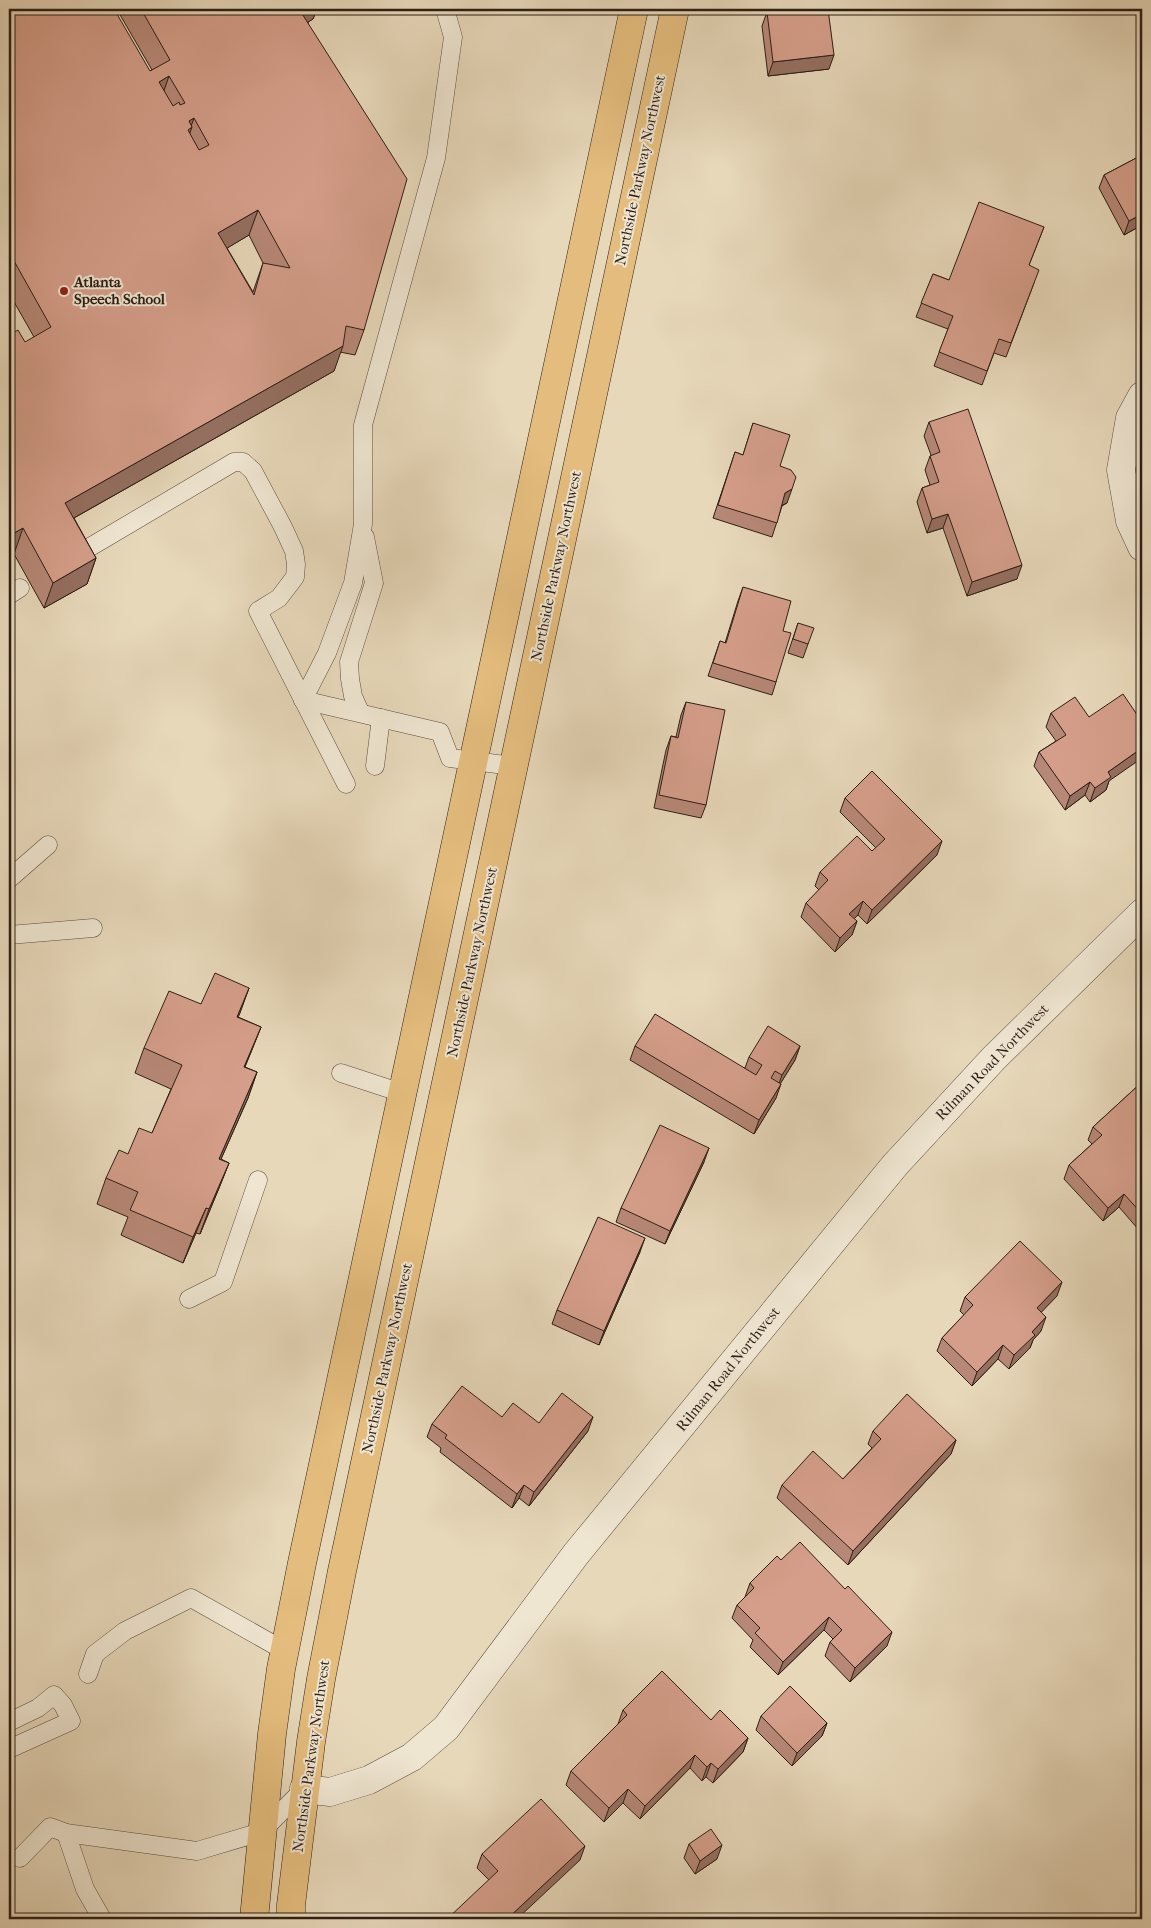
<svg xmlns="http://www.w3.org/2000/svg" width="1151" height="1928" font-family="'IM FELL French Canon',serif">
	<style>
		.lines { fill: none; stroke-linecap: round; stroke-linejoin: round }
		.service-casing { stroke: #5c4c3f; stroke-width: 19 }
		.minor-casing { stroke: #5c4c3f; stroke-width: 29 }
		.primary-casing { stroke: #2d1e16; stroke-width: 29 }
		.service { stroke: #efe6d2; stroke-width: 18 }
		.minor { stroke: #efe6d2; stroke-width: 28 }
		.primary { stroke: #e4bc7d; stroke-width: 28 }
		.wall { fill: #b78877; stroke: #2d1e16; fill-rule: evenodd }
		.shaded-wall { fill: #956f61; stroke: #2d1e16 }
		.building { fill: #d59e8a; stroke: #2d1e16; fill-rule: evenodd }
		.poi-dot { fill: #8f2418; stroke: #efe6d2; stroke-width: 2 }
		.labels { text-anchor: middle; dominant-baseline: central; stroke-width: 4; stroke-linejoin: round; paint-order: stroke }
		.street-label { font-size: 15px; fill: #2d1e16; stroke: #efe6d2 }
		.poi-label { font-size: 15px; font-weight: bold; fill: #2d1e16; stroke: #efe6d2; text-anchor: start }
	</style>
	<rect width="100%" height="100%" fill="#e7d8ba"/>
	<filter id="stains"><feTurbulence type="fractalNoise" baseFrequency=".004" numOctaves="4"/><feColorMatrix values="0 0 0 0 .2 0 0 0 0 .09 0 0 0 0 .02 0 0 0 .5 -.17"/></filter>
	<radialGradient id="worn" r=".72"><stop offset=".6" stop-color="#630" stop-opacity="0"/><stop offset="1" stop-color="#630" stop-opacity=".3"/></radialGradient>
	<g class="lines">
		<g class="service-casing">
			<g id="service">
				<polyline points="85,550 234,462 243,462 253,471 283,527 294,551 296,564 295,577 279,598 258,611 346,784"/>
				<polyline points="9,595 20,588"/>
				<polyline points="303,700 327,653 353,583 363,524 363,425 436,158 453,37 445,9"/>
				<polyline points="303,700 440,732 450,758 513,766"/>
				<polyline points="360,712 353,696 350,679 349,662 374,583 365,537"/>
				<polyline points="375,766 381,718"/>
				<polyline points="9,879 48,845"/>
				<polyline points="9,935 93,928"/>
				<polyline points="341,1073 402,1093"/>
				<polyline points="189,1299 223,1282 258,1180"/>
				<polyline points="88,1674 95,1654 125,1631 191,1598 285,1651"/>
				<polyline points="9,1722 38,1708 54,1695 63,1705 71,1721 9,1749"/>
				<polyline points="66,1833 85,1889 102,1919"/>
				<polyline points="20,1858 50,1827 66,1833 197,1851 261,1832 304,1789"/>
			</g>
		</g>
		<g class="minor-casing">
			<g id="minor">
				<polyline points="1142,396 1130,418 1121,470 1130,521 1142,547"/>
				<polyline points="304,1789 330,1792 369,1780 412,1757 446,1728 576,1554 895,1165 994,1058 1142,913"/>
			</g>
		</g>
		<g class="primary-casing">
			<g id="primary">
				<polyline points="254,1919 272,1734 281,1669 302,1563 634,9"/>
				<polyline points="291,1919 291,1905 311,1742 321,1679 342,1571 675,9"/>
			</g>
		</g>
		<use href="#service" class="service"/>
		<use href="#minor" class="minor"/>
		<use href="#primary" class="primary"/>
	</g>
	<g class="wall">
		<path d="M9 9 150 71 152 70 119 13 121 9H317L313 19 308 22 364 330 355 355 340 352 334 371 74 518 96 558 87 584 44 608 14 554 34 337 9 293ZM249 235 263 263 253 292 227 248Z"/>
		<polygon points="767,12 829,69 768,76 762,26"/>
		<polygon points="1142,155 1142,225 1124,235 1099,188 1104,175"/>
		<polygon points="1044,227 1029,265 1034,283 1006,357 994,353 982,385 934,366 948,329 916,317 933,274 949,280"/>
		<polygon points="929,422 1017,579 967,596 943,528 927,533 917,502 922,488 930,485 925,470 930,456 931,455 924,436"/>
		<polygon points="753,423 780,466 787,503 782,506 772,537 713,518 735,452 743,455"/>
		<polygon points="743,587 783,631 776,682 772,695 708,676 720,641 725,643 738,601"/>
		<polygon points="798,623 808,644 803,658 788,653"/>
		<polygon points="686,702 706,805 701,818 654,808 666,750 671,736 676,737 681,715"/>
		<polygon points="1051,713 1109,781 1106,790 1090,802 1085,795 1065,810 1034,766 1039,752 1056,741 1046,727"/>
		<polygon points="845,798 937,855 867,924 858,915 854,919 857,921 852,935 835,952 801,917 806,903 819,890 815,886 820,872 872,851 876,848 840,812"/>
		<polygon points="249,988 238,1017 261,1027 245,1067 257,1072 248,1098 221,1159 229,1163 219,1188 200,1234 196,1233 183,1263 121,1235 128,1217 97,1204 106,1178 128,1154 152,1133 171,1089 135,1073 144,1048 201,1004"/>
		<polygon points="635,1046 745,1068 749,1057 800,1046 795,1060 780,1084 776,1098 754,1134 630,1060"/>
		<polygon points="1142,1082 1142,1225 1138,1229 1119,1207 1103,1221 1064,1179 1069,1165 1092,1144 1088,1140 1093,1127"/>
		<polygon points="704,1162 665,1244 616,1222 621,1208"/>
		<polygon points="640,1252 599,1345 552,1324 557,1310"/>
		<polygon points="1057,1296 1041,1312 1041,1331 1033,1340 1030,1348 1009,1369 998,1359 972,1386 937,1351 942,1338 964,1315 960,1311 965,1297"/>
		<polygon points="502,1417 588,1431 529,1506 519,1498 512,1508 440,1452 441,1448 427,1437 432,1424"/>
		<polygon points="873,1431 956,1440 951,1454 848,1565 777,1498 782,1485 843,1479 872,1448 868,1444"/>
		<polygon points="781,1560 887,1646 850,1682 825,1656 830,1642 833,1639 824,1630 778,1675 750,1647 753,1640 732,1618 737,1605 745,1597 750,1583"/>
		<polygon points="623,1710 711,1720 748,1738 743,1752 713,1783 706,1777 702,1781 690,1768 640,1819 623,1803 604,1822 566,1785 571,1771 618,1724"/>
		<polygon points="761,1716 827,1723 822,1736 792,1766 756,1730"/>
		<polygon points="689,1844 717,1859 695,1874 684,1858"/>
		<polygon points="482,1854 580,1860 489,1880 477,1868"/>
	</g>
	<g class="shaded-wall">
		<polygon points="298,9 317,9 313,19 289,33"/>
		<polygon points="835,9 892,9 833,14"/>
		<polygon points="899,9 935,9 897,12"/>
		<polygon points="834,55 829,69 768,76 773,62"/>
		<polygon points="169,76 160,102 159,82"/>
		<polygon points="194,118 190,129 192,127 183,153 189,121"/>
		<polygon points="258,210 249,235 209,259 218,233"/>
		<polygon points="1142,214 1142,225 1124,235 1129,221"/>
		<polygon points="343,346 334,371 56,528 65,503"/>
		<polygon points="792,489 787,503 780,506 785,493"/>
		<polygon points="948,514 943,528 927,533 932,519"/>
		<polygon points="23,528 14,554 9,557 9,536"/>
		<polygon points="96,558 87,584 44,608 53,583"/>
		<polygon points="1022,565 1017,579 967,596 972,582"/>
		<polygon points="1142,748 1142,758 1109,781 1106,790 1090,802 1095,788 1108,772"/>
		<polygon points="1090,782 1085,795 1065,810 1070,796"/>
		<polygon points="942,841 937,855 867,924 872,910"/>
		<polygon points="863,901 858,915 844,928 849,914"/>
		<polygon points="857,921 852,935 835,952 840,938"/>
		<polygon points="249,988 240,1013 227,1042 237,1017"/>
		<polygon points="261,1027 251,1052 234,1092 244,1067"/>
		<polygon points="800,1046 795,1060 777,1089 782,1075"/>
		<polygon points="257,1072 248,1098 210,1184 219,1159"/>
		<polygon points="781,1084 776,1098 754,1134 759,1120"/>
		<polygon points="709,1148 704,1162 665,1244 670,1231"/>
		<polygon points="229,1163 219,1188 200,1234 209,1209"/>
		<polygon points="1124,1194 1119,1207 1103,1221 1108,1208"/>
		<polygon points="206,1208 196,1233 183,1263 193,1237"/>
		<polygon points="1142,1217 1142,1225 1138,1229"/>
		<polygon points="645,1238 640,1252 599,1345 604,1331"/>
		<polygon points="1062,1282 1057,1296 1032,1322 1037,1308"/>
		<polygon points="1046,1317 1041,1331 1033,1340 1030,1348 1009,1369 1014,1355 1032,1332"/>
		<polygon points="1003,1345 998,1359 972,1386 977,1372"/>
		<polygon points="593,1417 588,1431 529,1506 534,1492"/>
		<polygon points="956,1440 951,1454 848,1565 853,1551"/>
		<polygon points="524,1485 519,1498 512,1508 517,1494"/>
		<polygon points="829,1617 824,1630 778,1675 783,1662"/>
		<polygon points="892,1632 887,1646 850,1682 855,1668"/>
		<polygon points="827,1723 822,1736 792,1766 797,1753"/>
		<polygon points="748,1738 743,1752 713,1783 718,1769"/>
		<polygon points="695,1755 690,1768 640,1819 645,1806"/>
		<polygon points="711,1763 706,1777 702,1781 707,1767"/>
		<polygon points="628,1789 623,1803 604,1822 609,1808"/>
		<polygon points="722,1845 717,1859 695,1874 700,1861"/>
		<polygon points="585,1846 580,1860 517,1919 507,1919"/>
	</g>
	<g class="building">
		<path d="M9 9H114L150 71 170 60 141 9H299L407 179 364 330 346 326 343 346 65 503 96 558 53 583 23 528 9 536V335L18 330 25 342 51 327 9 252ZM169 76 185 103 180 105 179 102 173 106 159 82ZM194 118 209 145 199 150 188 130 192 127 189 121ZM258 210 290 268 263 263 254 295 218 233Z"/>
		<polygon points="793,9 828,9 834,55 773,62 767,12"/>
		<polygon points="1142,155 1142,214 1129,221 1104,175"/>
		<polygon points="979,202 1044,227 1029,265 1039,270 1011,343 999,339 987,371 939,352 953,316 921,303 933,274 949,280"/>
		<polygon points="968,409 1022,565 972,582 948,514 932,519 922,488 939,482 930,456 940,452 929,422"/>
		<polygon points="753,423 790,435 780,466 791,470 796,477 792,489 785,493 777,523 718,505 735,452 743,455"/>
		<polygon points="743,587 791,601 783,631 791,633 776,682 713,663 720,641 726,643"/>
		<polygon points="798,623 814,628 808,644 793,639"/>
		<polygon points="1123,694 1142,722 1142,748 1108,772 1111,777 1095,788 1090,782 1070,796 1039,752 1066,735 1051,713 1075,697 1089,717"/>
		<polygon points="686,702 725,710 706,805 659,795 671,736 678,738"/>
		<polygon points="872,771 942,841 872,910 863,901 849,914 857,921 840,938 806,903 828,880 820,872 857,836 872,851 885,839 845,798"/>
		<polygon points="215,973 249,988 237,1017 261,1027 244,1067 257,1072 219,1159 229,1163 209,1209 206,1208 193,1237 130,1210 138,1192 106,1178 119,1150 128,1154 139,1128 152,1133 182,1065 144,1048 169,991 201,1004"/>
		<polygon points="655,1014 756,1075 762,1065 749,1057 768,1026 800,1046 782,1075 775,1071 771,1078 781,1084 759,1120 635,1046"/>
		<polygon points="1142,1082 1142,1214 1124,1194 1108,1208 1069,1165 1102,1135 1093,1127"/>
		<polygon points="660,1125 709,1148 670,1231 621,1208"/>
		<polygon points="598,1217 645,1238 604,1331 557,1310"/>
		<polygon points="1020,1241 1062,1282 1037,1308 1046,1317 1032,1332 1035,1335 1014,1355 1003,1345 977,1372 942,1338 973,1305 965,1297"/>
		<polygon points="462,1386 502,1417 513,1403 539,1423 562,1393 593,1417 534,1492 524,1485 517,1494 445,1438 447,1435 432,1424"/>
		<polygon points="907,1394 956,1440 853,1551 782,1485 813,1451 843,1479 881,1439 873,1431"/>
		<polygon points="800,1542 845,1589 848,1586 892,1632 855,1668 830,1642 842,1630 829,1617 783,1662 755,1633 760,1628 737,1605 754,1588 750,1583 777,1556 781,1560"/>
		<polygon points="662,1671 711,1720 720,1710 748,1738 718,1769 711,1763 707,1767 695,1755 645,1806 628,1789 609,1808 571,1771 627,1715 623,1710"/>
		<polygon points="790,1686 827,1723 797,1753 761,1716"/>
		<polygon points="541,1799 585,1846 507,1919 447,1919 498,1871 482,1854"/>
		<polygon points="711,1829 722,1845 700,1861 689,1844"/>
	</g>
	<circle class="poi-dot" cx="64" cy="291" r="5"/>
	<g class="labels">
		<g class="street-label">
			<text transform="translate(640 170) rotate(-78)">Northside Parkway Northwest</text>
			<text transform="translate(556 566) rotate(-78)">Northside Parkway Northwest</text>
			<text transform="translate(472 962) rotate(-78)">Northside Parkway Northwest</text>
			<text transform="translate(992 1062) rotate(-46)">Rilman Road Northwest</text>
			<text transform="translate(387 1358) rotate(-78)">Northside Parkway Northwest</text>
			<text transform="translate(728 1369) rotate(-51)">Rilman Road Northwest</text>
			<text transform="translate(311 1756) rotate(-82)">Northside Parkway Northwest</text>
		</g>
		<g class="poi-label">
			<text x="74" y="282">Atlanta<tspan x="74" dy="17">Speech School</tspan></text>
		</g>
	</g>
	<rect width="1151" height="1928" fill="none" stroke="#e7d8ba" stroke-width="30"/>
	<rect x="10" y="10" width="1131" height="1908" fill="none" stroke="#2d1e16" stroke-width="2.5"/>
	<rect x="15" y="15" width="1121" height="1898" fill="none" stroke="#2d1e16"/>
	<rect width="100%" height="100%" filter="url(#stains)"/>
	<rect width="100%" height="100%" fill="url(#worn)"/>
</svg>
